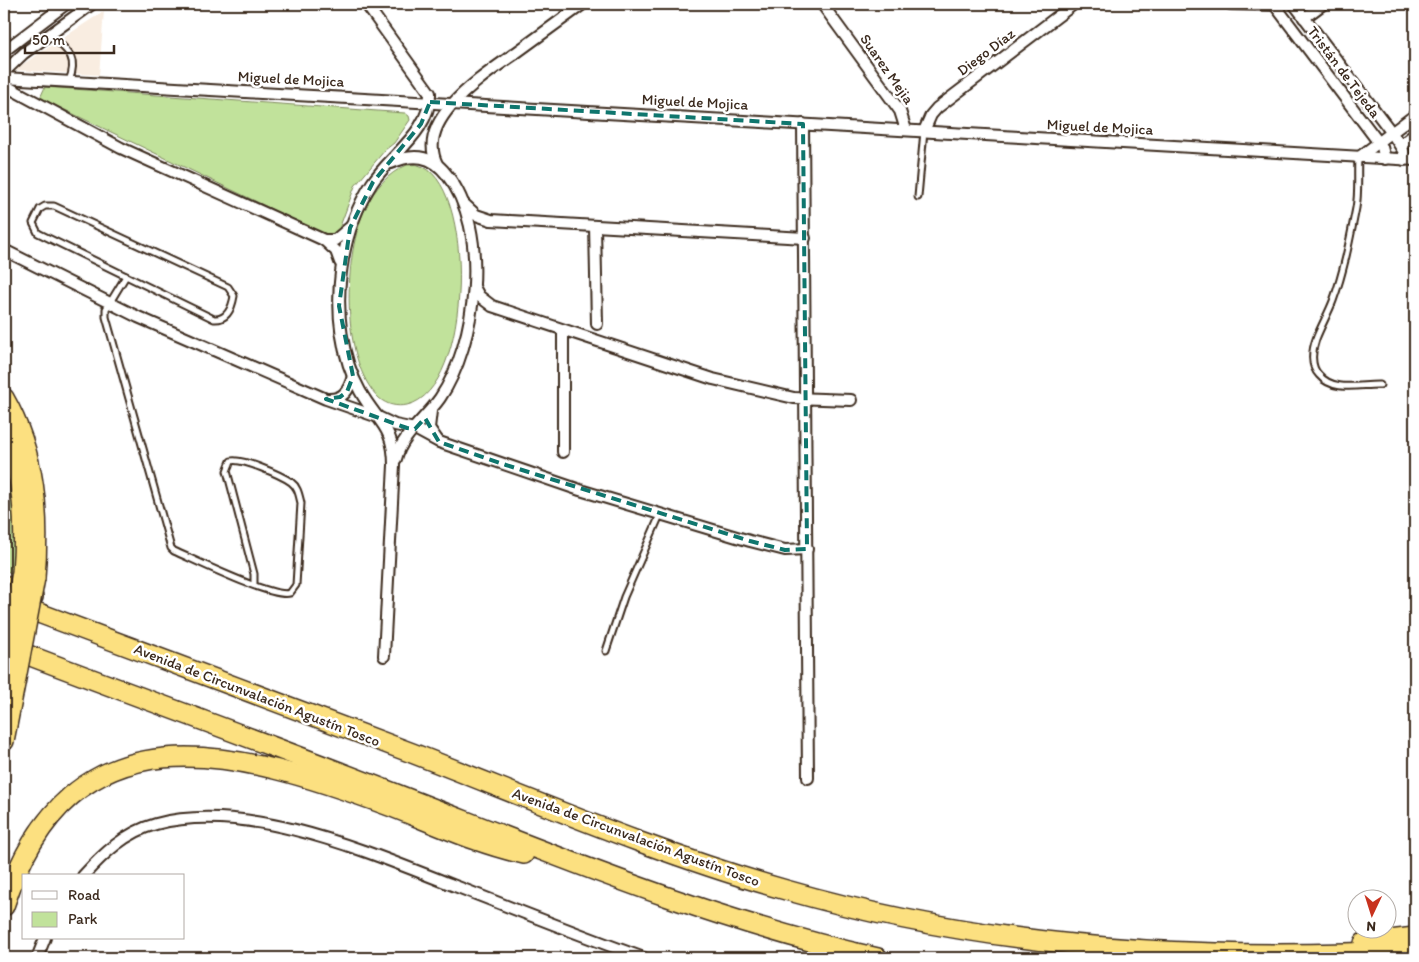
<svg xmlns="http://www.w3.org/2000/svg" width="1419" height="962" font-family="Itim,sans-serif">
	<style>
		.built { fill: #f9ede1 }
		.green { fill: #c1e29b; stroke: #7e865c }
		.lines { fill: none; stroke-linecap: round; stroke-linejoin: round }
		.lane-casing { stroke: #3b2a1e; stroke-width: 9 }
		.street-casing { stroke: #3b2a1e; stroke-width: 14 }
		.highway-casing { stroke: #3b2a1e; stroke-width: 22 }
		.lane { stroke: #fff; stroke-width: 5 }
		.street { stroke: #fff; stroke-width: 10 }
		.highway { stroke: #fce080; stroke-width: 19 }
		.highway-bridge-casing { stroke: #3b2a1e; stroke-width: 22; stroke-linecap: butt }
		.highway-bridge { stroke: #fce080; stroke-width: 19 }
		.marked { fill: none; stroke: #0f766e; stroke-width: 4; stroke-dasharray: 10 6; stroke-linejoin: round }
		.labels { text-anchor: middle; dominant-baseline: central; stroke-width: 5; stroke-linejoin: round; paint-order: stroke }
		.street-label { font-size: 15px; fill: #3b2a1e; stroke: #fff }
	</style>
	<rect width="100%" height="100%" fill="#fff"/>
	<filter id="ink" filterUnits="userSpaceOnUse"><feTurbulence type="fractalNoise" baseFrequency=".02" numOctaves="2"/><feDisplacementMap in="SourceGraphic" scale="10" xChannelSelector="R" yChannelSelector="G"/><feConvolveMatrix kernelMatrix="1 2 1 2 8 2 1 2 1" color-interpolation-filters="sRGB"/></filter>
	<g filter="url(#ink)">
		<polygon class="built" points="104,11 99,75 14,70"/>
		<g class="green">
			<polygon points="45,87 405,113 409,116 410,120 394,143 385,150 355,186 339,229 335,235 328,236 40,98"/>
			<path d="M407 165C410 165 415 164 418 165 476 179 474 391 407 405 397 407 387 405 379 398 340 361 343 253 366 207 375 188 388 173 407 165Z"/>
			<path d="M4 452C16 493 15 531 14 574L4 570Z"/>
		</g>
		<g class="lines">
			<g class="lane-casing">
				<g id="lane">
					<path d="M50 35C67 50 79 57 69 81"/>
					<path d="M1358 158C1357 175 1359 192 1356 208 1350 239 1344 271 1333 301 1328 314 1321 326 1316 339 1312 350 1310 366 1319 375 1334 393 1361 384 1380 385"/>
					<polyline points="918,197 924,131"/>
					<path d="M45 206H54L228 287 234 296C232 308 227 320 214 319L38 233 33 223 40 209Z"/>
					<path d="M126 276 106 309V317L171 548 174 551C195 560 273 599 290 593L296 585 301 503C299 495 298 487 291 482 281 475 242 458 231 461L227 471 254 574V585"/>
					<polyline points="606,651 624,597 660,515"/>
				</g>
			</g>
			<g class="street-casing">
				<g id="street">
					<path d="M366 4 430 93C431 131 391 154 372 183 354 211 345 240 341 272 336 311 341 357 360 391 377 422 394 426 394 465L384 656"/>
					<polyline points="822,4 900,111 906,130"/>
					<polyline points="1230,4 1276,5"/>
					<polyline points="1274,4 1382,147 1385,159"/>
					<polyline points="1294,4 1392,133 1404,152 1404,160"/>
					<polyline points="1304,18 1323,4"/>
					<polyline points="4,51 66,4"/>
					<polyline points="4,72 24,53 92,4"/>
					<polyline points="4,78 1415,160"/>
					<polyline points="4,85 121,148 324,240"/>
					<polyline points="803,124 808,778"/>
					<polyline points="924,131 931,115 937,108 1074,4"/>
					<polyline points="1401,145 1415,134"/>
					<polyline points="1358,158 1415,115"/>
					<path d="M391 163C413 153 432 155 447 175 491 229 477 344 440 398 427 417 401 436 396 459"/>
					<path d="M437 164C414 118 487 74 517 52 539 36 561 20 583 4"/>
					<polyline points="464,204 476,215 491,220 805,238"/>
					<polyline points="595,226 597,324"/>
					<polyline points="4,250 138,317 326,399 378,417 395,425 415,429 439,442 580,490 750,541 785,550 807,549"/>
					<polyline points="340,262 336,251 324,240 335,240 349,228"/>
					<polyline points="474,287 479,296 492,306 713,379 794,398 851,400"/>
					<polyline points="563,331 563,452"/>
					<path d="M329 399C344 399 349 390 353 376"/>
					<polyline points="431,411 429,428 438,441"/>
					<path d="M83 876C103 854 126 832 156 824 248 800 365 851 450 884 515 909 579 935 644 958"/>
					<polyline points="37,958 45,938"/>
				</g>
			</g>
			<g class="highway-casing">
				<g id="highway">
					<path d="M4 398C36 454 40 515 35 578"/>
					<path d="M4 431C24 476 26 524 22 572"/>
					<polyline points="4,585 33,597"/>
					<path d="M4 600C140 651 276 701 412 753 536 801 658 854 786 890 991 949 1204 962 1415 950"/>
					<path d="M7 647C138 697 269 744 399 795 557 856 712 921 878 958"/>
					<polyline points="4,741 15,684"/>
					<path d="M4 906C71 701 236 749 392 807 436 824 478 844 524 854"/>
					<polyline points="1364,943 1415,937"/>
				</g>
			</g>
			<use href="#lane" class="lane"/>
			<use href="#street" class="street"/>
			<use href="#highway" class="highway"/>
			<g class="highway-bridge-casing">
				<g id="highway-bridge">
					<polyline points="4,664 22,572"/>
					<polyline points="15,684 35,578"/>
				</g>
			</g>
			<use href="#highway-bridge" class="highway-bridge"/>
		</g>
	</g>
	<path class="marked" d="M430 102 803 124 807 549 785 550 750 541 506 465 439 442 425 418 415 429 407 428 326 399 340 397 347 392 353 376 339 306 350 228 373 182 421 124Z"/>
	<g class="labels">
		<g class="street-label">
			<text transform="translate(986 52) rotate(-37)">Diego Díaz</text>
			<text transform="translate(887 69) rotate(55)">Suarez Mejia</text>
			<text transform="translate(1344 72) rotate(53)">Tristán de Tejeda</text>
			<text transform="translate(291 79) rotate(3)">Miguel de Mojica</text>
			<text transform="translate(695 102) rotate(3)">Miguel de Mojica</text>
			<text transform="translate(1100 127) rotate(3)">Miguel de Mojica</text>
			<text transform="translate(257 695) rotate(21)">Avenida de Circunvalación Agustín Tosco</text>
			<text transform="translate(636 837) rotate(20)">Avenida de Circunvalación Agustín Tosco</text>
		</g>
	</g>
	<rect width="1419" height="962" fill="none" stroke="#fff" stroke-width="20"/>
	<rect x="10" y="10" width="1399" height="942" fill="none" stroke="#3b2a1e" stroke-width="2" filter="url(#ink)"/>
	<rect x="22" y="874" width="162" height="65" fill="#ffffff" stroke="#b1aaa5"/>
	<rect x="32" y="891" width="25" height="8" fill="#ffffff" stroke="#b1aaa5"/>
	<text x="68" y="900" font-size="15" fill="#3b2a1e">Road</text>
	<rect x="32" y="912" width="25" height="15" fill="#c1e29b" stroke="#b1aaa5"/>
	<text x="68" y="924" font-size="15" fill="#3b2a1e">Park</text>
	<g transform="translate(1372 914) rotate(184)"><circle r="24" fill="#ffffff" stroke="#b1aaa5"/>
	<path d="M0-4L9 19L0 12L-9 19Z" fill="#c8321e"/>
	<text y="-8" font-size="14" font-weight="bold" text-anchor="middle" fill="#3b2a1e">N</text>
	</g>
	<path d="M25 45v8h89v-8" fill="none" stroke="#3b2a1e" stroke-width="2.5"/>
	<text x="32" y="45" font-size="15" fill="#3b2a1e" stroke="#ffffff" stroke-width="4" paint-order="stroke">50 m</text>
</svg>
